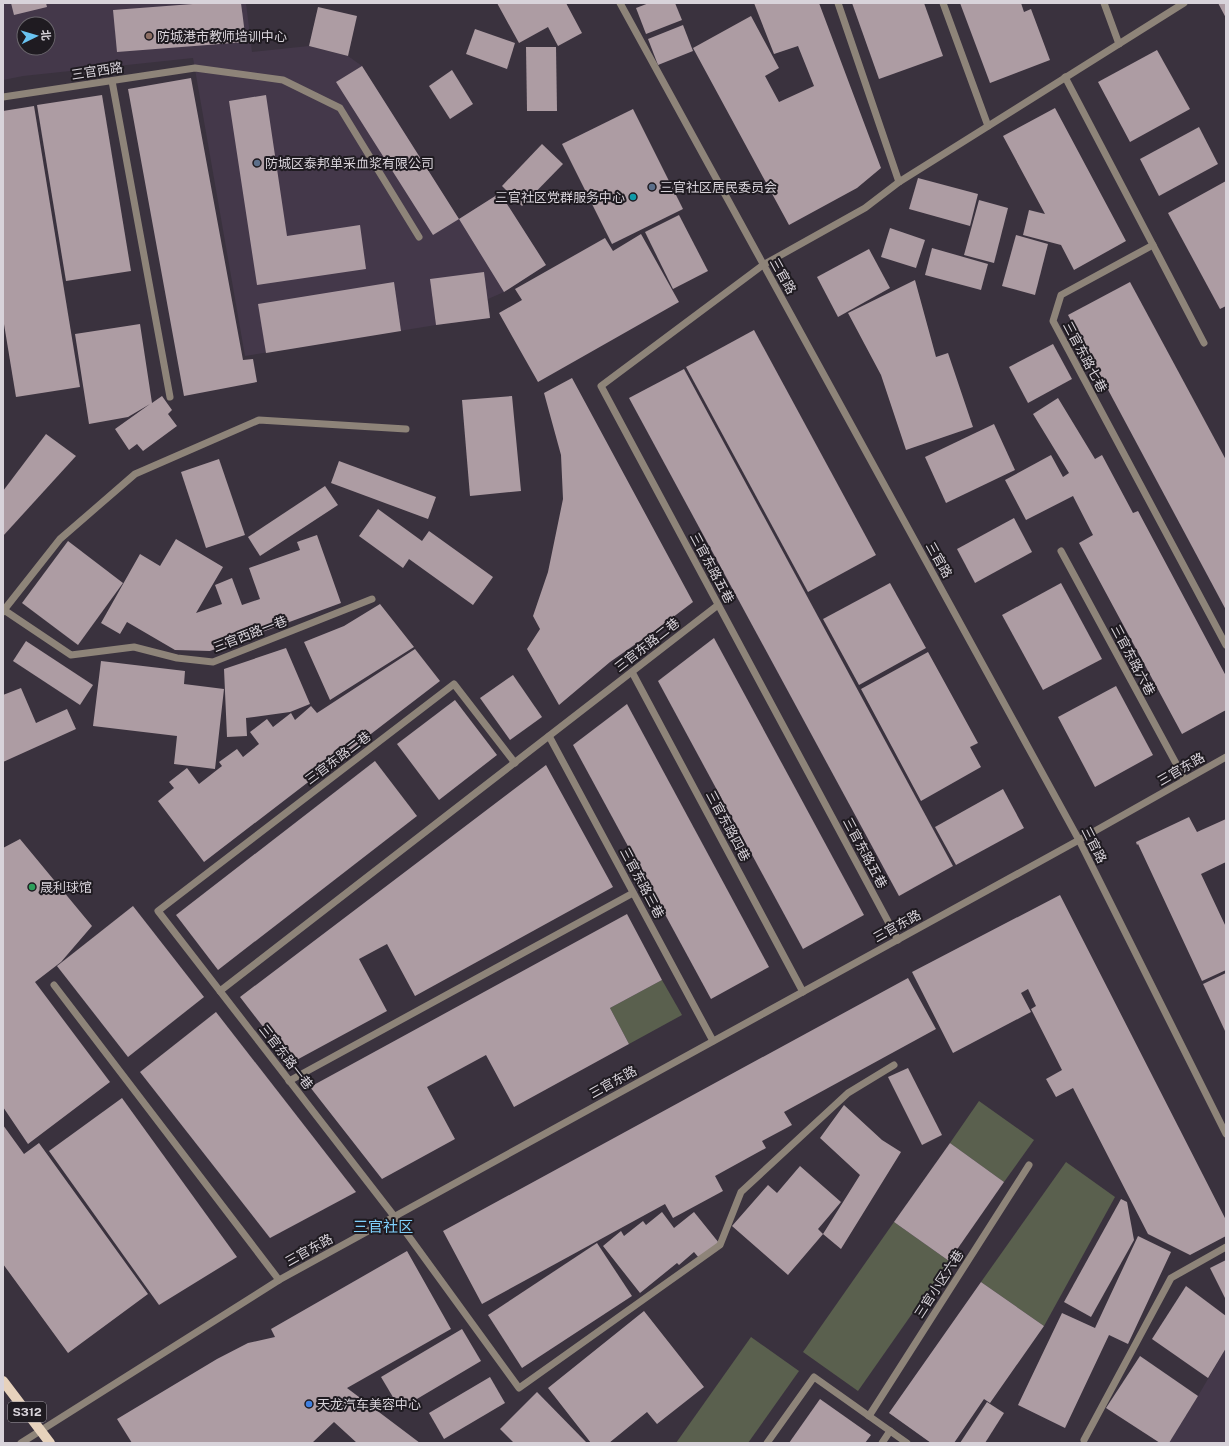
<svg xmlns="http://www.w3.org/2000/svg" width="1229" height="1446" font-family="'Public Sans','Noto Sans SC',sans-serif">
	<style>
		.built { fill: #44384a; fill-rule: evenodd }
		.green { fill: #5a604e }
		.building { fill: #ad9ca3 }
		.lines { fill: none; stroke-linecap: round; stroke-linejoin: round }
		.minor { stroke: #8e8479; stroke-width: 7 }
		.major { stroke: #e7d2bc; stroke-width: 10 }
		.education-dot { fill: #8d6e63; stroke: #1f1b21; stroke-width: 1.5 }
		.service-dot { fill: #5c6f8a; stroke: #1f1b21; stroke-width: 1.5 }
		.culture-dot { fill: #0f9aa8; stroke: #1f1b21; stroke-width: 1.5 }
		.leisure-dot { fill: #2e9e5b; stroke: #1f1b21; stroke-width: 1.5 }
		.shop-dot { fill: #3f7fe0; stroke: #1f1b21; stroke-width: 1.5 }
		.labels { text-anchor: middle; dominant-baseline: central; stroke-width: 4; stroke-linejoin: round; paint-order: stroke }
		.shield { fill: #1f1b21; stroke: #a09ca2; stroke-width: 1 }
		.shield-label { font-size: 12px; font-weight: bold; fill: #d8d3da }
		.poi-label { font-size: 13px; fill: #d8d3da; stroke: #1f1b21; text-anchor: start }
		.street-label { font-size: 13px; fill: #d8d3da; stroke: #1f1b21 }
		.quarter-label { font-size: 15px; fill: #7fd0fc; stroke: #1f1b21 }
	</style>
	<rect width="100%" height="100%" fill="#3a323e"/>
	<g class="built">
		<path d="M3 3H246L252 52 309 46 348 56 362 66 459 219 500 193 546 265 504 292 488 299 490 318 436 325 245 356 193 58 23 76 3 80ZM24 24H48V48H24Z"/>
		<polygon points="1226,1348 1226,1443 1169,1443 1198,1396"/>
	</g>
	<g class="green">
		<polygon points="662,980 682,1015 629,1044 610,1008"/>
		<polygon points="979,1101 1034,1140 1004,1182 950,1143"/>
		<polygon points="1066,1162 1115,1197 1044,1326 981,1282"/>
		<polygon points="894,1222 949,1261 858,1391 803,1352"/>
		<polygon points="751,1337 799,1371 748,1443 676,1443"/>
	</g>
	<g class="building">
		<polygon points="11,3 46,3 47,7 14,15"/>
		<polygon points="206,3 241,3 246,42 117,52 113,10"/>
		<polygon points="497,3 566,3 582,33 558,46 548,27 519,43"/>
		<polygon points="649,3 675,3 682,20 646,34 636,8"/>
		<polygon points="754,3 819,3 881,168 857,188 789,225 693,48 751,16 779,68 765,76 779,102 814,86 798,46 774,54"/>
		<polygon points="852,3 924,3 943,56 879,79"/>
		<polygon points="960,3 1021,3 1024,12 1031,9 1050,60 990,83"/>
		<polygon points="1218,3 1226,3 1226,18"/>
		<polygon points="318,7 357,16 348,56 309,46"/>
		<polygon points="683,25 693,51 658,65 648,39"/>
		<polygon points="475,29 515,43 507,69 466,54"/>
		<polygon points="526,47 556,47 557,111 527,111"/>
		<polygon points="1157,50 1190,109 1130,142 1098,82"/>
		<polygon points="362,66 459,219 500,193 546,265 504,292 459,219 433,235 336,82"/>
		<polygon points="452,70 473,104 450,119 429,86"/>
		<polygon points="191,78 243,360 253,359 257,382 184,396 128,89"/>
		<polygon points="102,95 131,271 66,281 37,105"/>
		<polygon points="266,95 287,236 360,225 366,269 257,285 229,101"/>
		<polygon points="34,106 80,387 16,397 3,318 3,111"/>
		<polygon points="1055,108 1126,241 1074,270 1061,245 1023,235 1029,210 1045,214 1003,136"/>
		<polygon points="633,109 683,209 612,244 562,144"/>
		<polygon points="1199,127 1218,164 1159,196 1140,159"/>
		<polygon points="542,144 563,164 522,206 502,186"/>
		<polygon points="918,178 978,194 970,226 909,209"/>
		<polygon points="1226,181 1226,306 1220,309 1168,213"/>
		<polygon points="979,200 1008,208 994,263 964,255"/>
		<polygon points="679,215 708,271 673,289 645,232"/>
		<polygon points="890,228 925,240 916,268 881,257"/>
		<polygon points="641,234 679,302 538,382 499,313 522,300 515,289 605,238 613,251"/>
		<polygon points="1016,235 1048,244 1035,295 1002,286"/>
		<polygon points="932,248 988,264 981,290 925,275"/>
		<polygon points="869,249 890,288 838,317 817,277"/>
		<polygon points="484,272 490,318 436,325 430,279"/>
		<polygon points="915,280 936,357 948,353 973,427 906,450 881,375 848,313"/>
		<polygon points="394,282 401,331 266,353 258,304"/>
		<polygon points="1130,282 1226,460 1226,610 1068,315"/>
		<polygon points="140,324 152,403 162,396 172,410 168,414 177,426 143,451 137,444 129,450 115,429 150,404 128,417 89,424 75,334"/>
		<polygon points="754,330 876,555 808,592 686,367"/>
		<polygon points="1053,344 1072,379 1028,403 1009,367"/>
		<polygon points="684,369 953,866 899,896 629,398"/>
		<polygon points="572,378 693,602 660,627 610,662 559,705 527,649 540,629 533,616 548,572 563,499 561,455 544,393"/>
		<polygon points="512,396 521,491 470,496 462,400"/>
		<polygon points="1058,398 1095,459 1102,455 1133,513 1138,511 1226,676 1226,710 1182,734 1079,543 1093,535 1073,496 1026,520 1005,480 1051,455 1063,477 1069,473 1033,414"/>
		<polygon points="994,424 1015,470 946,503 925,457"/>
		<polygon points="46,434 76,456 3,536 3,491"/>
		<polygon points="219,459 245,535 206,548 181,472"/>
		<polygon points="339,461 436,497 428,519 331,483"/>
		<polygon points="325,486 338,505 260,556 248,537"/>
		<polygon points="378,509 422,541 429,531 493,577 473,605 409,559 403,568 359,536"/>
		<polygon points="1014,518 1032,552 975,583 957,549"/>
		<polygon points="317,535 341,603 210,651 175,650 127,622 120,634 101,623 140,554 160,566 176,539 223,567 196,613 222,604 215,585 232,578 242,605 260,599 249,568 300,550 297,542"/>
		<polygon points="68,541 123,583 78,645 22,603"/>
		<polygon points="890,583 926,648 859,685 823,619"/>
		<polygon points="1061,583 1102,659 1043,690 1002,615"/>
		<polygon points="380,604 414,647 330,700 304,642 344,626"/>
		<polygon points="714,638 864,915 803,949 658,681"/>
		<polygon points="26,641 93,685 80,705 13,661"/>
		<polygon points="286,648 310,704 290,712 246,718 247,736 227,737 224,669"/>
		<polygon points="415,649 440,681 204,862 158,801 174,788 169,782 187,768 199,784 222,766 219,762 237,749 243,757 259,744 250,732 267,719 273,727 291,713 295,720 311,706 317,713"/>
		<polygon points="928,652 978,743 970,747 981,767 921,801 861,689"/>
		<polygon points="101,661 185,671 184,684 224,689 215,769 174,764 177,736 93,726"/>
		<polygon points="513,675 542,717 510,740 480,698"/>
		<polygon points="1116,686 1153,755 1095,787 1058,717"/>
		<polygon points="21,688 36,723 67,709 76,729 3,762 3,695"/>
		<polygon points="455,700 497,755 439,800 397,744"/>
		<polygon points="627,704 769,967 711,999 573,745"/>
		<polygon points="375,761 417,816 218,970 176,915"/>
		<polygon points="546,765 613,887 415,996 387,944 359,959 387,1011 291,1063 240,997"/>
		<polygon points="1003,789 1024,828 956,865 935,827"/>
		<polygon points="1189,817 1197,832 1226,819 1226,862 1201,874 1226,927 1226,970 1202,981 1138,844 1137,845 1136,842"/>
		<polygon points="20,839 92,926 61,962 35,982 110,1082 28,1144 3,1107 3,848"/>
		<polygon points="1060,895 1226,1220 1226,1236 1190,1255 1148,1234 1073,1088 1056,1097 1046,1079 1062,1070 1031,1009 1036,1006 1028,989 1021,993 1031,1012 953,1053 912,972"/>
		<polygon points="133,906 204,997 128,1057 57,966"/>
		<polygon points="627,914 662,980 610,1008 629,1044 514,1107 486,1055 427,1087 455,1139 382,1179 310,1087"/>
		<polygon points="1226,973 1226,1033 1203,984"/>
		<polygon points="908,978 936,1029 784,1112 792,1125 762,1141 766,1148 715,1176 723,1191 673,1218 665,1204 482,1304 443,1231"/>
		<polygon points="216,1012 356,1192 270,1238 140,1072"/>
		<polygon points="908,1068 942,1135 922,1145 888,1077"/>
		<polygon points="122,1098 237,1257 159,1305 49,1151"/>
		<polygon points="844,1105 882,1140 901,1152 841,1249 823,1234 860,1175 820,1138"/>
		<polygon points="3,1125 24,1154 39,1143 148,1294 68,1353 3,1264"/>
		<polygon points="950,1143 1004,1182 949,1261 894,1222"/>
		<polygon points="800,1166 841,1202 818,1229 823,1234 788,1275 732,1226 768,1185 777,1193"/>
		<polygon points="1121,1199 1127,1202 1134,1240 1091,1317 1064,1302"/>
		<polygon points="662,1212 674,1228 694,1212 719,1243 699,1258 694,1252 679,1265 677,1263 640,1293 603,1246 621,1231 624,1236 643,1221 646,1225"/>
		<polygon points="1138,1236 1171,1252 1128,1344 1109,1335 1065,1428 1018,1405 1062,1313 1095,1328"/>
		<polygon points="597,1243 632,1296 522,1368 488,1315"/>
		<polygon points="407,1251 451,1329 347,1388 420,1443 357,1443 334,1422 312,1443 132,1443 117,1419 217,1359 248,1343 275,1337 271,1329"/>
		<polygon points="1226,1260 1226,1300 1210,1268"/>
		<polygon points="981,1282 1044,1326 990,1403 984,1399 954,1443 931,1443 889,1413"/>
		<polygon points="1186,1286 1226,1316 1226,1348 1208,1378 1152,1339"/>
		<polygon points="644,1311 704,1387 657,1424 647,1412 609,1443 591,1443 548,1388"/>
		<polygon points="462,1329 481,1361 400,1409 381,1377"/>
		<polygon points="1140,1356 1198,1396 1169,1443 1160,1443 1106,1408"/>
		<polygon points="490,1377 505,1403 444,1439 429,1413"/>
		<polygon points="537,1392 587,1443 514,1443 500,1429"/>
		<polygon points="820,1399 871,1435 865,1443 789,1443"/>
		<polygon points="987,1402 1004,1413 985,1443 960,1443"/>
	</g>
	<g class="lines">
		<g class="minor">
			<polyline points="620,3 1079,840 1226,1134"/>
			<polyline points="838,3 899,182"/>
			<polyline points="943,3 988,126"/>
			<polyline points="1104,3 1119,44"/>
			<polyline points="1065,77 1153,245 1061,295 1053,321 1226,645"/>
			<polyline points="112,81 170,397"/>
			<polyline points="3,97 195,68 283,80 340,108 419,237"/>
			<polyline points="1153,245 1204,343"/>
			<polyline points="1061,551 1185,780"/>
			<polyline points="4,610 60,539 135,474 259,420 406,429"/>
			<polyline points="3,612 4,610 71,655 134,647 177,658 213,662 372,599"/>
			<polyline points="632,672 803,992"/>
			<polyline points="549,736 713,1041"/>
			<polyline points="515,763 454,684 158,911 394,1216 519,1388 720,1245 741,1192 848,1093 894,1065"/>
			<polyline points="898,940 601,386 763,265 865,208 899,182 1184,3"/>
			<polyline points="54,985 279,1280"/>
			<polyline points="220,991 718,605"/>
			<polyline points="289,1081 633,893"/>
			<polyline points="869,1416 1029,1165"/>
			<polyline points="1084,1440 1171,1278 1226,1247"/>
			<polyline points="21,1443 279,1280 1079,840 1226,757"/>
			<polyline points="767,1443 814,1377 907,1443"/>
			<polyline points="882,1443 890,1431"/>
		</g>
		<polyline class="major" points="3,1381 50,1443"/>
	</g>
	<circle class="education-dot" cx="149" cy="36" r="4"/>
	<g class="service-dot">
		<circle cx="257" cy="163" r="4"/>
		<circle cx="652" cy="187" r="4"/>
	</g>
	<circle class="culture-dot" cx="633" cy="197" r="4"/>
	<circle class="leisure-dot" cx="32" cy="887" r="4"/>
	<circle class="shop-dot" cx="309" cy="1404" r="4"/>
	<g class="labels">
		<rect class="shield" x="8" y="1402" width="38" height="20" rx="3"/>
		<g class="shield-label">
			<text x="27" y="1412">S312</text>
		</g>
		<g class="poi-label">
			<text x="157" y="36">防城港市教师培训中心</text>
			<text x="265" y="163">防城区泰邦单采血浆有限公司</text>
			<text x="660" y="187">三官社区居民委员会</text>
			<text x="625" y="197" text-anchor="end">三官社区党群服务中心</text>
			<text x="40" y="887">晟利球馆</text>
			<text x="317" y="1404">天龙汽车美容中心</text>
		</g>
		<g class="street-label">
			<text transform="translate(97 71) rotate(-9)">三官西路</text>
			<text transform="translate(783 276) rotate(61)">三官路</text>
			<text transform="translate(1085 357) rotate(62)">三官东路七巷</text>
			<text transform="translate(939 560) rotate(61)">三官路</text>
			<text transform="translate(712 568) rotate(62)">三官东路五巷</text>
			<text transform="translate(250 634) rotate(-21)">三官西路一巷</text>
			<text transform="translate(647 645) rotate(-38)">三官东路二巷</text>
			<text transform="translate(1133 660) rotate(62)">三官东路六巷</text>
			<text transform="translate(338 758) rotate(-37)">三官东路二巷</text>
			<text transform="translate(1181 769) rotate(-30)">三官东路</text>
			<text transform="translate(728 826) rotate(62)">三官东路四巷</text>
			<text transform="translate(1094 845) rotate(63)">三官路</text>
			<text transform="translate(865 853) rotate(62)">三官东路五巷</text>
			<text transform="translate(642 883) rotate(62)">三官东路三巷</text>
			<text transform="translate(897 926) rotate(-29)">三官东路</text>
			<text transform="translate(286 1057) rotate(52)">三官东路一巷</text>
			<text transform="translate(613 1082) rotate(-29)">三官东路</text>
			<text transform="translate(309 1250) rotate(-29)">三官东路</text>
			<text transform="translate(939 1284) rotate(-57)">三官小区六巷</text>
		</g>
		<g class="quarter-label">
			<text x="383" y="1226">三官社区</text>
		</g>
	</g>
	<rect width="1229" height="1446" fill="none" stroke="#d8d3da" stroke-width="8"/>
	<g transform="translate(36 36) rotate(85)"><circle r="19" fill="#1f1b21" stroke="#69656b"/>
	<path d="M0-3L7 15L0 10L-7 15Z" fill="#6ac3f1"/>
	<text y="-6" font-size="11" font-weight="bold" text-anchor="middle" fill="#d8d3da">北</text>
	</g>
</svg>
